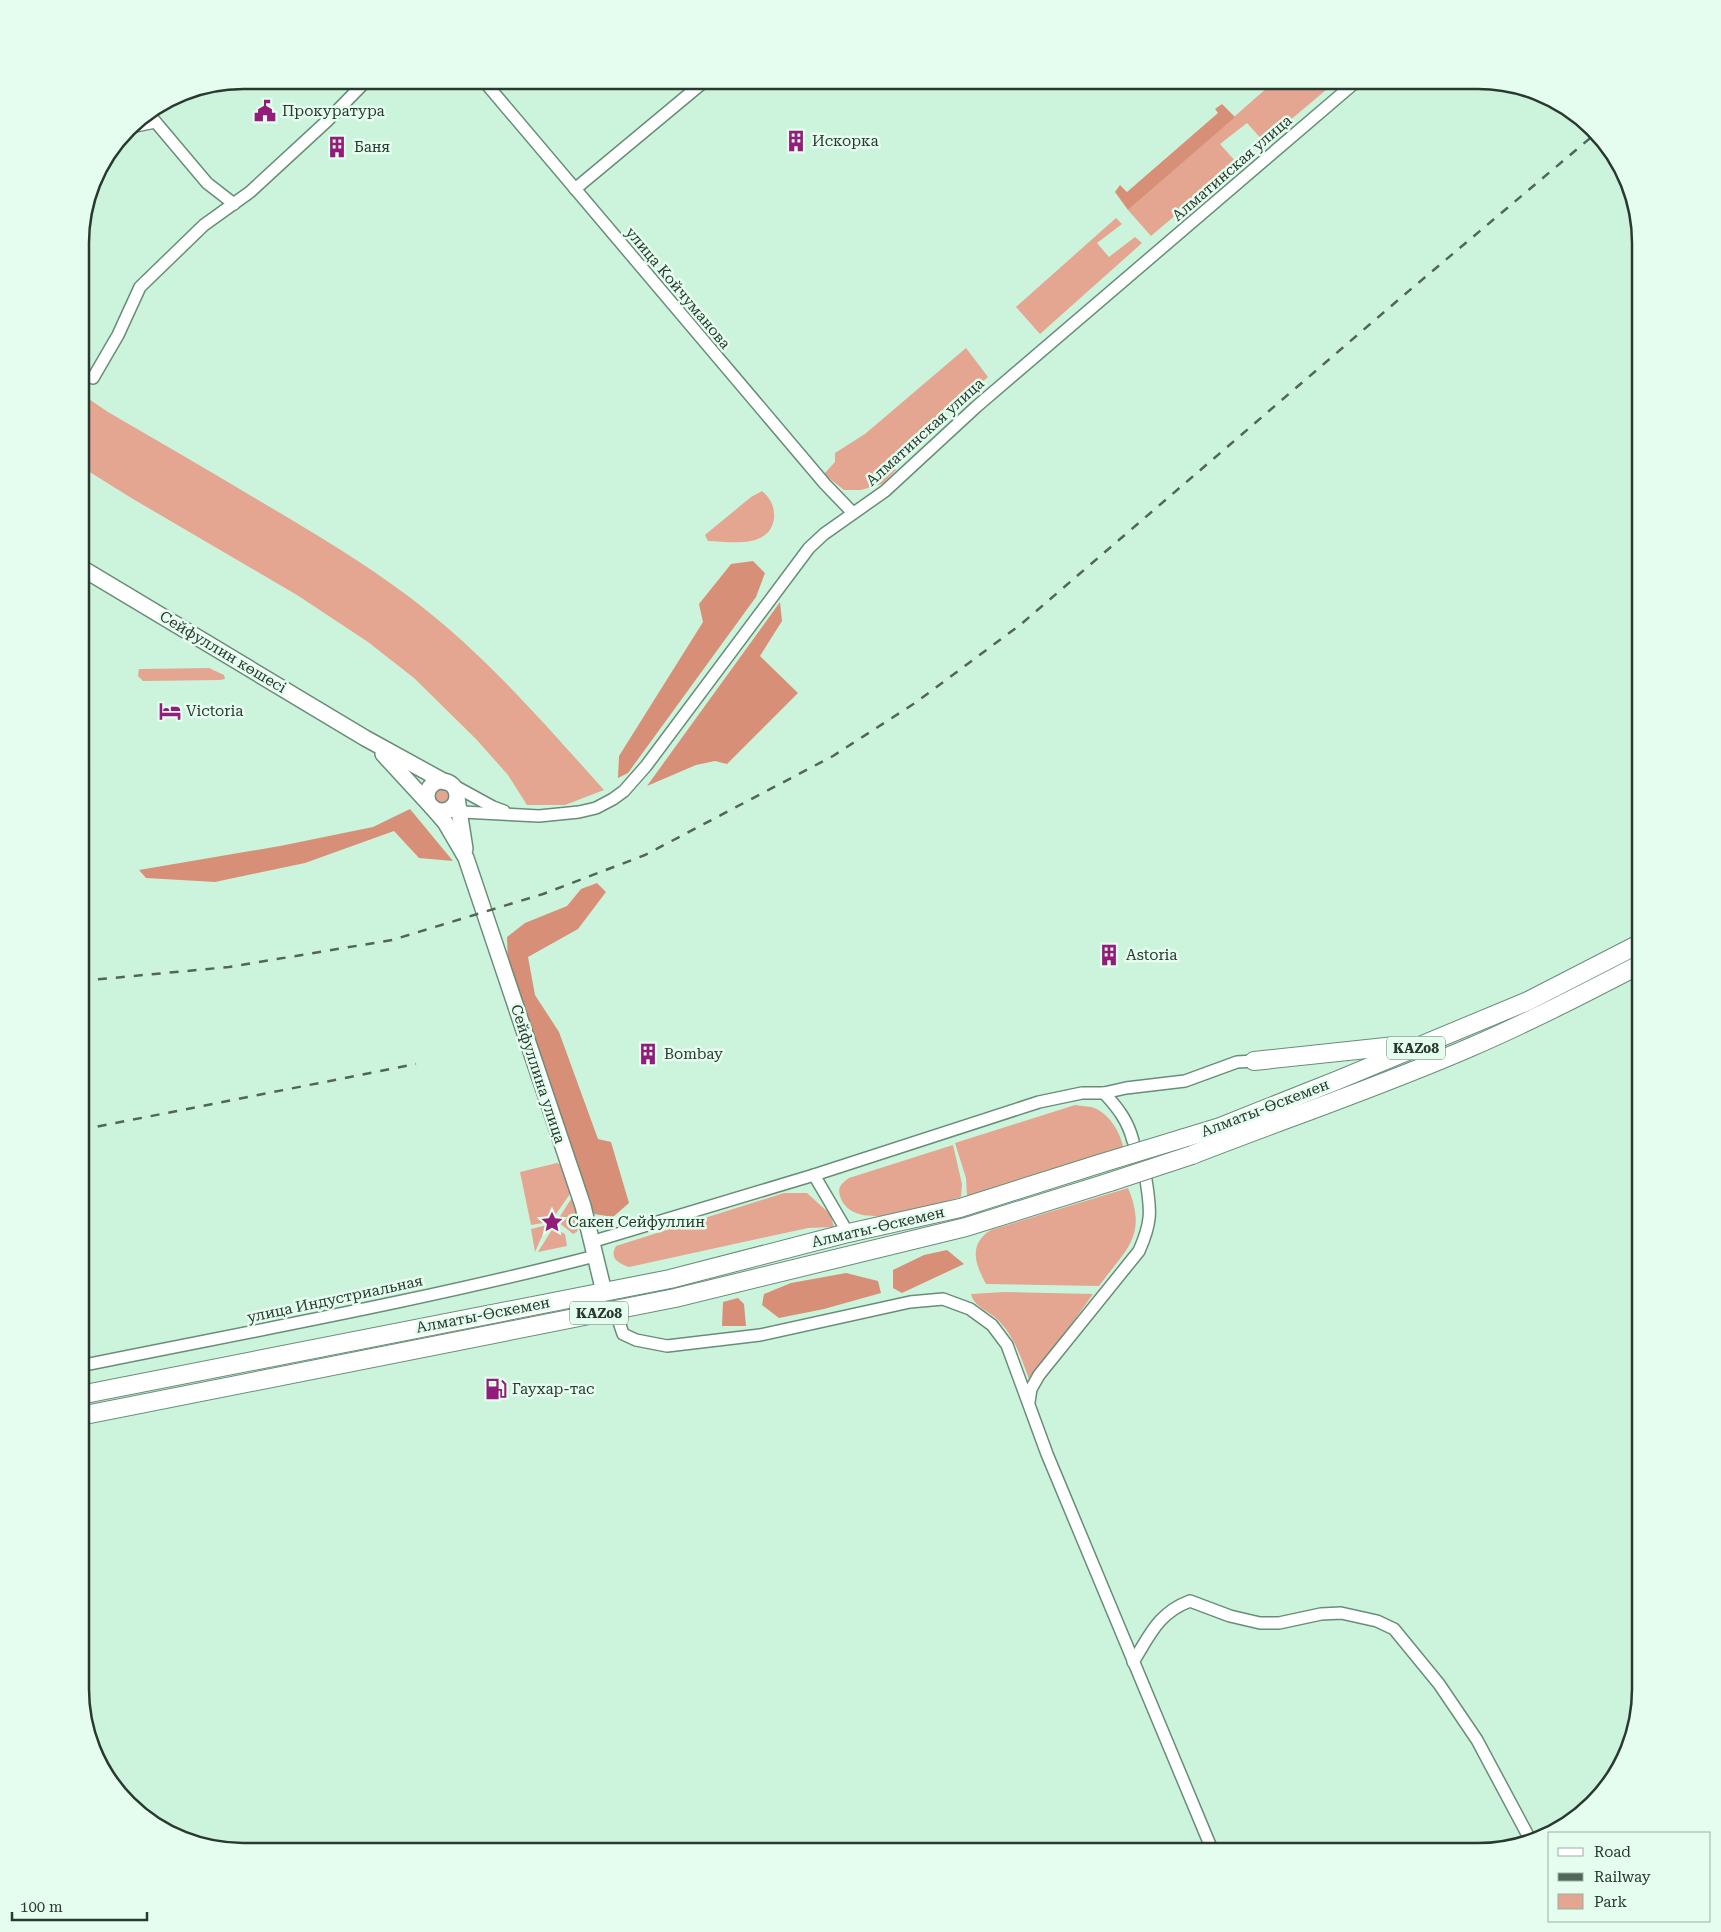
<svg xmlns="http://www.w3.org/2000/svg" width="1721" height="1932" font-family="'Roboto Serif',serif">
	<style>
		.green { fill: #e4a591 }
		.forest { fill: #d88f77 }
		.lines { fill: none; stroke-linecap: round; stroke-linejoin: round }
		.minor-casing { stroke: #698d78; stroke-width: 14 }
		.major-casing { stroke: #698d78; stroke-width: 18 }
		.highway-casing { stroke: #698d78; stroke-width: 20 }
		.minor { stroke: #fff; stroke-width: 11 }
		.major { stroke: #fff; stroke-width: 15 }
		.highway { stroke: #fff; stroke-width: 18 }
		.rail { stroke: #506659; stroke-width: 2.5; stroke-dasharray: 9 9; stroke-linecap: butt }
		.highway-bridge-casing { stroke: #698d78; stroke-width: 20; stroke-linecap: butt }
		.highway-bridge { stroke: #fff; stroke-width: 18 }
		.labels { text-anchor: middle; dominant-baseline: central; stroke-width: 5; stroke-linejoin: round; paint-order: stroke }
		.shield { fill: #e5fdee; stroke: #617469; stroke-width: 1 }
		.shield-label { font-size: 14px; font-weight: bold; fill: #293930 }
		.poi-label { font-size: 15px; fill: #293930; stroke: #e5fdee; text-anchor: start }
		.street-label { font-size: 15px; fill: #293930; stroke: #e5fdee }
		.rim { fill: none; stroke: #293930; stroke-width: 2.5 }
	</style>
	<rect width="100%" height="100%" fill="#ccf4dc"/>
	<g class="green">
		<polygon points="1276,80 1338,80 1264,142 1247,123 1220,144 1237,163 1151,236 1128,210"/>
		<polygon points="1116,218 1122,224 1097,243 1109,257 1135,237 1142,243 1040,334 1016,307"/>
		<polygon points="966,348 988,377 889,461 896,470 882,484 861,490 844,490 824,474 835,462 835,453 865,434"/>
		<path d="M80 393 108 412C158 441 208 470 258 500 309 530 360 560 408 596 482 651 543 722 604 790L565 805H527L508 775 476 739 414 678 368 642 297 595 133 499 80 466Z"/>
		<path d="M762 491C770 498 775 506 774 518 770 549 731 542 708 541L705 535 711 530 751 497Z"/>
		<polygon points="209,668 224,675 225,679 220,680 143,681 138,676 139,669"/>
		<circle cx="442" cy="796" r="8"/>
		<path d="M1075 1105C1080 1106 1086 1106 1091 1107 1109 1112 1121 1133 1124 1150L1052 1173 967 1196 966 1178 955 1143Z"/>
		<path d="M953 1145 962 1184 961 1197C934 1204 853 1237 840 1196 837 1187 842 1183 849 1178Z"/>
		<polygon points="557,1163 562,1165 572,1191 554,1217 549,1222 531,1225 520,1172"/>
		<path d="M1128 1188C1148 1236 1126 1249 1099 1286L986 1284C975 1264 968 1244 991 1230Z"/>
		<path d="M784 1193H807L830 1214 834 1227 808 1228 629 1267C618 1263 609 1258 616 1246Z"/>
		<polygon points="573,1196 579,1221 577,1232 573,1234 557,1221"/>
		<polygon points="547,1225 535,1252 531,1229"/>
		<polygon points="553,1228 565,1234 567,1246 538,1252"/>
		<path d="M1004 1292 1093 1294 1030 1382C1022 1360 1015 1337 998 1320 989 1311 974 1307 971 1294Z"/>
	</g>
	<g class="forest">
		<polygon points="1222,104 1235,117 1128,210 1115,192 1120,185 1127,192 1218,113 1215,109"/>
		<polygon points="753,561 765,573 756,597 628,773 618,778 619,756 703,622 699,604 731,564"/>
		<polygon points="780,602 782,621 760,656 798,693 727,764 715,761 696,765 647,786"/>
		<polygon points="410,809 453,861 419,858 394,831 305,863 215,882 146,878 139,870 280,846 373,827"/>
		<polygon points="597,883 606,892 578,929 528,957 535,995 559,1032 598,1139 611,1142 629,1203 613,1217 594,1214 585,1198 508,965 507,937 525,923 567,906 581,889"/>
		<polygon points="947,1250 964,1264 902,1293 893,1288 893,1270 924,1255"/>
		<polygon points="846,1273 878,1281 881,1293 824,1309 779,1318 762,1305 764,1294 791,1283"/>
		<polygon points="738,1298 744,1304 746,1326 722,1326 723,1302"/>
	</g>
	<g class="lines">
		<g class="minor-casing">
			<g id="minor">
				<polyline points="483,80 825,484 853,513"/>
				<polyline points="148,113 207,183 234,204"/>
				<polyline points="131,127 155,122"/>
				<polyline points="575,189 706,80"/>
				<polyline points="93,378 118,335 140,287 204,225 250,192 327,121 367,80"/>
				<polyline points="451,784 493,807 504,811"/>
				<polyline points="444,811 539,816 579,812 596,808 613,799 624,791 646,766 809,548 824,534 885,491 976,407 1358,80"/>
				<path d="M1104 1093C1118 1108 1128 1121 1133 1141"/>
				<polyline points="814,1175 848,1233"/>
				<polyline points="591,1242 814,1175 1039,1102 1082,1093 1104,1093 1126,1088 1185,1081 1237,1062 1254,1061"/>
				<polyline points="615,1310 623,1334 636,1340 667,1346 760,1335 910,1302 943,1299 970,1309 992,1325 1007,1345 1047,1454 1213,1852"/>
				<path d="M80 1366C252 1331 425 1300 595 1256"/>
				<path d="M1029 1402 1031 1389 1039 1375 1139 1251C1152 1222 1151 1211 1146 1180"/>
				<path d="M1133 1662C1150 1635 1158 1613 1190 1601L1230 1616 1260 1623H1279L1321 1614 1341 1613 1377 1621 1394 1629 1439 1684 1477 1740 1532 1843"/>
			</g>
		</g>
		<g class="major-casing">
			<g id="major">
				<polyline points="80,567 365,738 445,782"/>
				<polyline points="383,754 429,804"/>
				<circle cx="442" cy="796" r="15"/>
				<polyline points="457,798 465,849"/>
				<polyline points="432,807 445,822 466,858 583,1206 604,1292"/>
			</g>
		</g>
		<g class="highway-casing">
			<g id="highway">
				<polyline points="1254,1061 1395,1046 1411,1046"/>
				<polyline points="1184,1138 1220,1127 1338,1080 1528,1001 1641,943"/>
				<path d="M1192 1155C1284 1119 1379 1087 1471 1047 1529 1022 1585 993 1641 964"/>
				<polyline points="80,1395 670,1279 844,1234 960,1208 1102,1163"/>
				<polyline points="80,1416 675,1298 966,1227 1110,1182"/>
			</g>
		</g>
		<use href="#minor" class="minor"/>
		<use href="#major" class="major"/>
		<use href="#highway" class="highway"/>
		<g class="rail">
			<polyline points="80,981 229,967 392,940 543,894 645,855 833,756 915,703 1020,625 1404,295 1595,134"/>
			<polyline points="80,1130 416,1064"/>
		</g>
		<g class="highway-bridge-casing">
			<g id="highway-bridge">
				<polyline points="1102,1163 1184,1138"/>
				<polyline points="1110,1182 1192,1155"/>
			</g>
		</g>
		<use href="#highway-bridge" class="highway-bridge"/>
	</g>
	<defs>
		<g id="civic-bare" transform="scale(1.725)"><path d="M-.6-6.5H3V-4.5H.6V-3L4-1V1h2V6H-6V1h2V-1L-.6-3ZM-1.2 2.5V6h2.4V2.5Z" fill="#931c7a" stroke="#e5fdee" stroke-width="2.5" paint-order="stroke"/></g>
		<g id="building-bare" transform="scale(1.725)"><path d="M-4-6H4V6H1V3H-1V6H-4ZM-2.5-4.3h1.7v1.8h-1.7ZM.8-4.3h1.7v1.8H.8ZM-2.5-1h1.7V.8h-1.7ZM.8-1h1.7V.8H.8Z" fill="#931c7a" stroke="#e5fdee" stroke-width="2.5" paint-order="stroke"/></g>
		<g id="hotel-bare" transform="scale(1.725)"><path d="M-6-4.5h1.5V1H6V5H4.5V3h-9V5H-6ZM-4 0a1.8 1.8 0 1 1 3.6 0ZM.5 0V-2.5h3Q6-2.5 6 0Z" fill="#931c7a" stroke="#e5fdee" stroke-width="2.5" paint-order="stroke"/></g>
		<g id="sight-bare" transform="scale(1.725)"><path d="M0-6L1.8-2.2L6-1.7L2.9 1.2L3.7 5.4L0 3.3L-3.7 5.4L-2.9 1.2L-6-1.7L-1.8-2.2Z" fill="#931c7a" stroke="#e5fdee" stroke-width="2.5" paint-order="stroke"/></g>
		<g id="fuel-bare" transform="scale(1.725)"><path d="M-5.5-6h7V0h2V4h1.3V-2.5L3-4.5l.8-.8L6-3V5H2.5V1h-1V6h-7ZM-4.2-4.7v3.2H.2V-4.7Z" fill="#931c7a" stroke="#e5fdee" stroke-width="2.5" paint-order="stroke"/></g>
	</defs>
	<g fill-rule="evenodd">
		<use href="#civic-bare" x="265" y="111"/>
		<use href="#building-bare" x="796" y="141"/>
		<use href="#building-bare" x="337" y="147"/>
		<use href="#hotel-bare" x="170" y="711"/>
		<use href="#building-bare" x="1109" y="955"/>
		<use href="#building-bare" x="648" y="1054"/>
		<use href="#sight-bare" x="552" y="1222"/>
		<use href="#fuel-bare" x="496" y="1389"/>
	</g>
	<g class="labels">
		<g class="shield">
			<rect x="1387" y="1036.5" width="58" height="23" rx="4"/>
			<rect x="570" y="1301.5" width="58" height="23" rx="4"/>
		</g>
		<g class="shield-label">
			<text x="1416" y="1048">KAZ08</text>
			<text x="599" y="1313">KAZ08</text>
		</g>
		<g class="poi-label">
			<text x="282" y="111">Прокуратура</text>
			<text x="812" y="141">Искоркa</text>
			<text x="354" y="147">Баня</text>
			<text x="186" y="711">Victoria</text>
			<text x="1126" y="955">Astoria</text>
			<text x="664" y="1054">Bombay</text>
			<text x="568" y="1222">Сакен Сейфуллин</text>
			<text x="512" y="1389">Гаухар-тас</text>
		</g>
		<g class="street-label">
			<text transform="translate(1232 168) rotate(-41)">Алматинская улица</text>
			<text transform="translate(678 288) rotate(50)">улица Койчуманова</text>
			<text transform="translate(925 432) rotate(-42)">Алматинская улица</text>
			<text transform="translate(223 652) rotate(31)">Сейфуллин көшесі</text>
			<text transform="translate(538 1074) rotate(72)">Сейфуллина улица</text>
			<text transform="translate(1265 1108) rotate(-21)">Алматы-Өскемен</text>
			<text transform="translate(878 1227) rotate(-13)">Алматы-Өскемен</text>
			<text transform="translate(335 1299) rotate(-12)">улица Индустриальная</text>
			<text transform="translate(483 1315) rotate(-11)">Алматы-Өскемен</text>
		</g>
	</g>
	<path d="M0 0H1721V1932H0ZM243 89H1478A154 154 0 0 1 1632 243V1689A154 154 0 0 1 1478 1843H243A154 154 0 0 1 89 1689V243A154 154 0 0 1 243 89Z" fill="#e5fdee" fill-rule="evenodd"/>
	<path class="rim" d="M243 89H1478A154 154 0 0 1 1632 243V1689A154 154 0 0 1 1478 1843H243A154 154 0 0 1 89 1689V243A154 154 0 0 1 243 89Z"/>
	<rect x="1548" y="1832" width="162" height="90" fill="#e5fdee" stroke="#9aafa2"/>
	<rect x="1558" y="1848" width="25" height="8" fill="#ffffff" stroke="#9aafa2"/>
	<text x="1594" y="1857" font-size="15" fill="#293930">Road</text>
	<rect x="1558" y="1873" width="25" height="8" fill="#506659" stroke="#9aafa2"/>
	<text x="1594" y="1882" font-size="15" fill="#293930">Railway</text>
	<rect x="1558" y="1894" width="25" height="15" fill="#e4a591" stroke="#9aafa2"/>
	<text x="1594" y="1907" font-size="15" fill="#293930">Park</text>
	<path d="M12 1912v8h135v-8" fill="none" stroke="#293930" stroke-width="2.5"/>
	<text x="20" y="1912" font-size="15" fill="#293930" stroke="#e5fdee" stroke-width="4" paint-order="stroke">100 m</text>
</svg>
